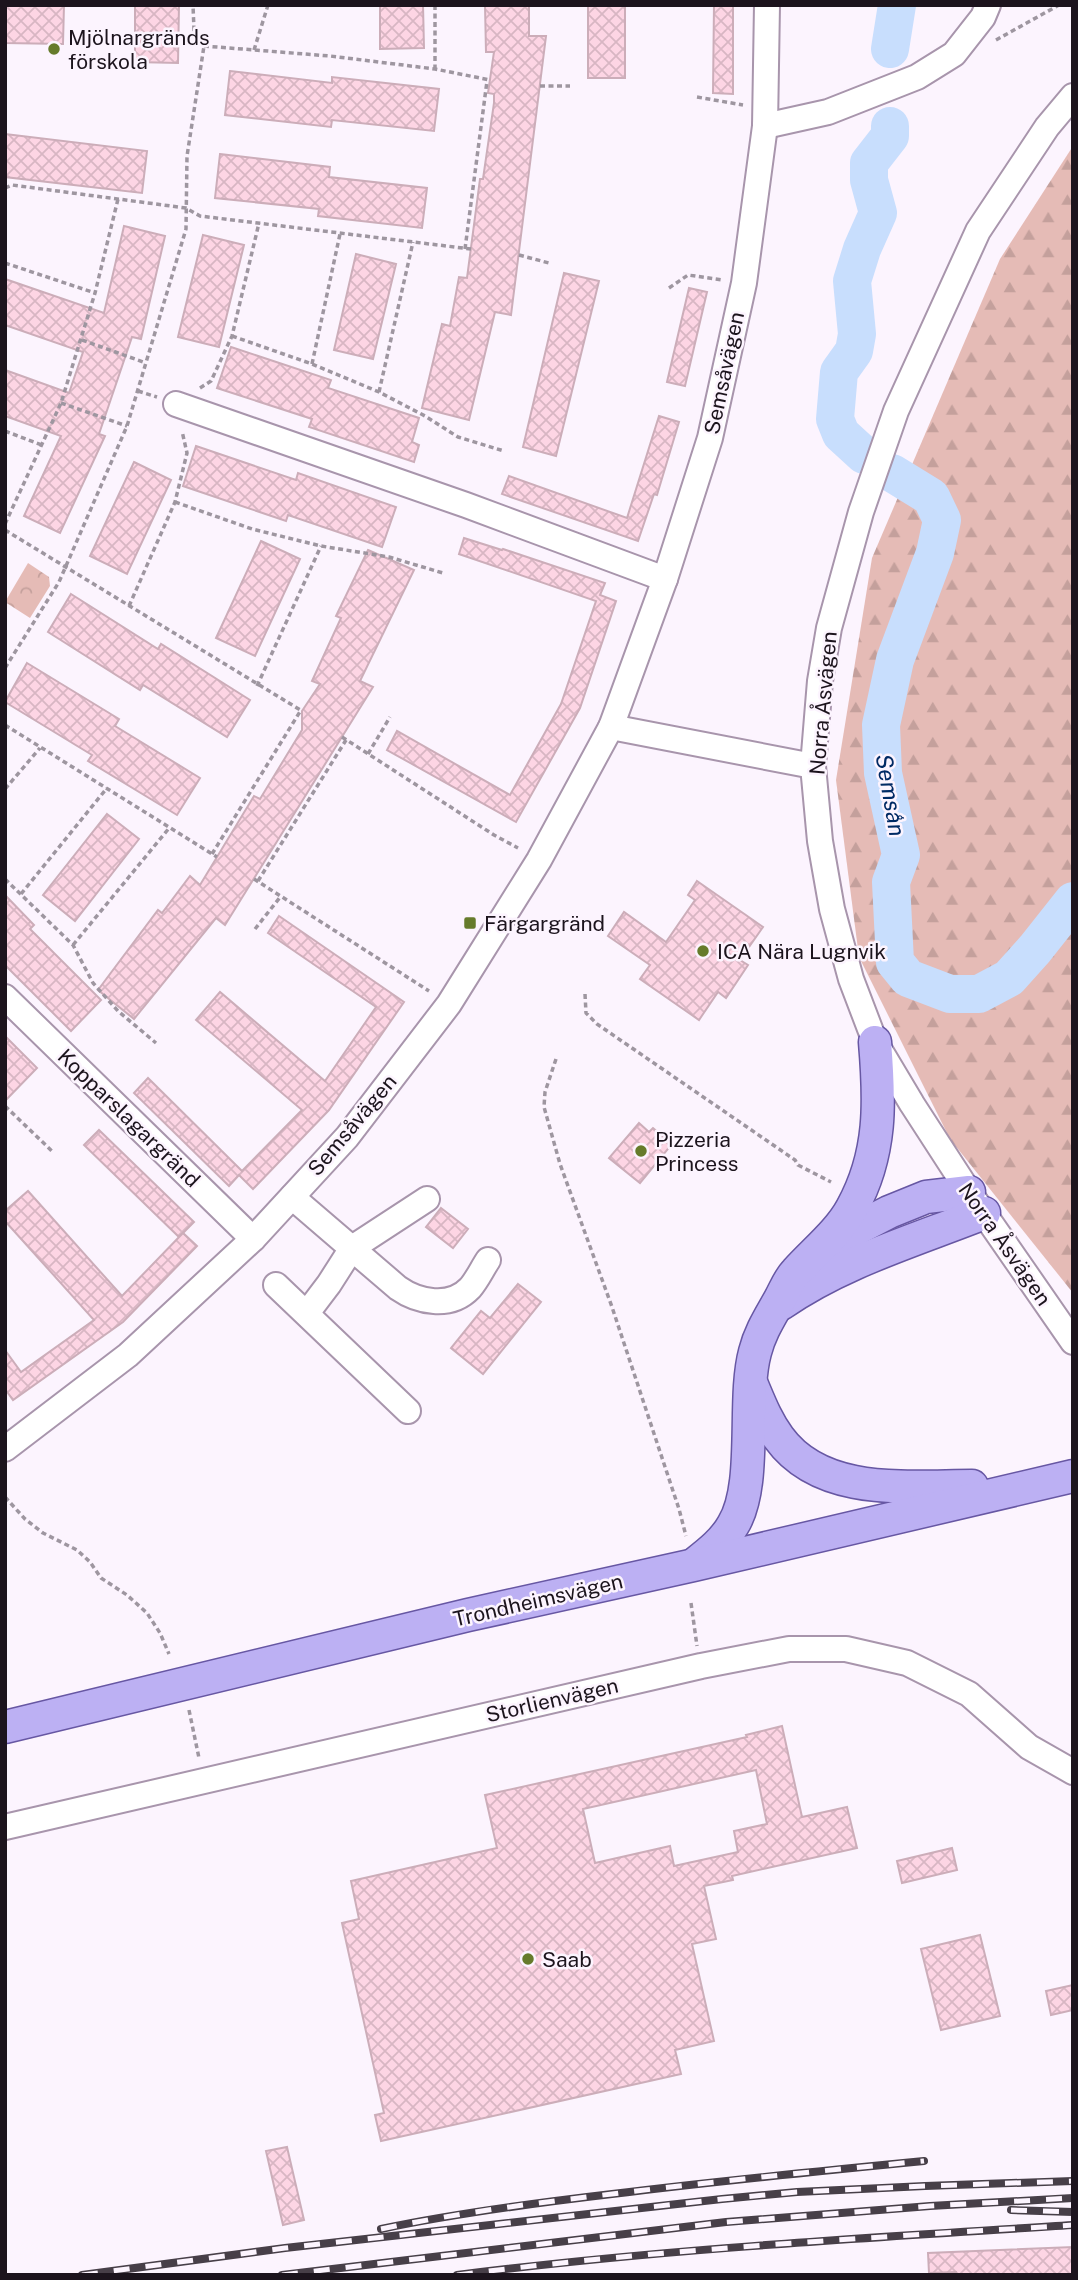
<svg xmlns="http://www.w3.org/2000/svg" width="1078" height="2280" font-family="'Public Sans',sans-serif">
	<style>
		.forest { fill: url(#forest-firs) }
		.park { fill: url(#park-crowns) }
		.lines { fill: none; stroke-linecap: round; stroke-linejoin: round }
		.river { stroke: #c8defd; stroke-width: 38 }
		.building { fill: url(#building-cross-hatch); stroke: #ccadb9; stroke-width: 2; fill-rule: evenodd }
		.minor-casing { stroke: #a895ac; stroke-width: 28 }
		.major-casing { stroke: #6757a3; stroke-width: 35 }
		.path { stroke: #9e96a0; stroke-width: 3.5; stroke-dasharray: 5 3.5; stroke-linecap: butt }
		.minor { stroke: #fff; stroke-width: 24 }
		.major { stroke: #bcb0f3; stroke-width: 32 }
		.rail-casing { stroke: #473f48; stroke-width: 8 }
		.rail { stroke: #fcf4fe; stroke-width: 5; stroke-dasharray: 16; stroke-linecap: butt }
		.poi-dot { fill: #667b2b; stroke: #fcf4fe; stroke-width: 2.5 }
		.labels { text-anchor: middle; dominant-baseline: central; stroke-width: 5; stroke-linejoin: round; paint-order: stroke }
		.poi-label { font-size: 21px; fill: #1c141d; stroke: #fcf4fe; text-anchor: start }
		.street-label { font-size: 21px; fill: #1c141d; stroke: #fcf4fe }
		.water-label { font-size: 23px; font-style: italic; fill: #002a64; stroke: #fcf4fe }
	</style>
	<defs>
		<pattern id="forest-firs" width="22" height="20" patternUnits="userSpaceOnUse" patternTransform="scale(1.75)"><rect width="22" height="20" fill="#e5bbb6"/><path d="M5 1l3.5 6h-7zM16 11l3.5 6h-7z" fill="#c4a09c"/></pattern>
		<pattern id="park-crowns" width="20" height="18" patternUnits="userSpaceOnUse" patternTransform="scale(1.75)"><rect width="20" height="18" fill="#e5bbb6"/><path d="M2 6a3 3 0 1 1 6 0M12 15a3 3 0 1 1 6 0" fill="none" stroke="#c4a09c"/></pattern>
		<pattern id="building-cross-hatch" width="8" height="8" patternUnits="userSpaceOnUse" patternTransform="scale(1.75)"><rect width="8" height="8" fill="#fdd5e4"/><path d="M0 0l8 8M0 8l8-8" fill="none" stroke="#d8b6c3"/></pattern>
	</defs>
	<rect width="100%" height="100%" fill="#fcf4fe"/>
	<polygon class="forest" points="1073,146 1073,1293 950,1139 859,957 836,780 872,558 1000,259"/>
	<polygon class="park" points="28,563 49,577 50,586 30,618 5,602"/>
	<g class="lines">
		<g class="river">
			<polyline points="890,49 897,5"/>
			<polyline points="864,455 841,434 835,419 839,372 854,351 857,334 852,281 862,249 878,213 869,180 869,163 890,136 890,126"/>
			<polyline points="892,473 931,497 942,520 935,553 895,660 881,725 883,773 901,855 891,882 895,962 908,978 950,994 979,994 1009,978 1035,949 1073,901"/>
		</g>
	</g>
	<g class="building">
		<polygon points="5,5 64,5 63,44 5,43"/>
		<polygon points="135,5 179,5 178,63 135,62"/>
		<polygon points="380,5 423,5 424,48 380,49"/>
		<polygon points="485,5 529,5 529,36 546,36 511,315 495,312 469,420 422,408 442,324 450,326 459,277 467,278 480,179 483,179 494,103 494,94 488,93 494,52 486,52"/>
		<rect x="588" y="5" width="37" height="73"/>
		<polygon points="714,5 733,5 733,94 713,93"/>
		<polygon points="230,71 332,83 332,77 439,89 434,131 332,120 331,127 225,115"/>
		<polygon points="5,134 147,151 142,193 5,177"/>
		<polygon points="220,154 330,167 329,177 427,188 422,228 318,216 319,209 215,198"/>
		<polygon points="124,226 165,236 141,339 132,337 99,434 105,436 60,533 24,516 61,436 5,416 5,370 69,393 83,352 5,325 5,279 104,313"/>
		<polygon points="203,235 244,245 219,347 178,337"/>
		<polygon points="356,254 396,264 373,359 334,350"/>
		<polygon points="564,273 599,281 556,456 523,447"/>
		<polygon points="689,288 707,292 685,386 667,382"/>
		<polygon points="231,347 331,380 328,388 419,418 412,442 419,445 414,462 309,427 312,419 217,388"/>
		<polygon points="659,416 679,422 657,495 654,494 638,541 502,494 509,476 627,518"/>
		<polygon points="196,446 296,480 298,473 396,507 382,547 288,515 286,521 183,486"/>
		<polygon points="134,462 171,480 127,574 90,556"/>
		<polygon points="464,538 502,550 503,549 605,583 600,595 616,601 580,708 516,822 387,750 397,731 510,795 561,704 596,601 459,554"/>
		<polygon points="261,541 300,559 255,656 216,638"/>
		<polygon points="368,550 414,570 360,681 373,687 225,925 216,918 134,1019 98,990 158,910 162,913 190,876 200,885 254,796 260,799 302,730 302,711 320,684 312,681 341,618 336,616"/>
		<polygon points="71,594 158,649 161,644 250,700 227,737 143,685 140,690 48,632"/>
		<polygon points="27,663 119,719 115,726 200,778 177,815 88,761 92,755 5,702"/>
		<polygon points="107,814 139,839 75,921 43,895"/>
		<polygon points="697,881 763,927 740,960 748,965 726,998 718,992 699,1020 640,979 650,965 608,936 624,912 666,942 695,900 688,895"/>
		<polygon points="5,895 34,925 30,929 101,1000 71,1031 5,965"/>
		<polygon points="279,916 404,1002 329,1110 253,1189 239,1175 229,1186 134,1093 148,1078 242,1171 302,1110 196,1020 220,992 325,1081 376,1007 268,933"/>
		<polygon points="5,1036 37,1068 5,1101"/>
		<polygon points="639,1123 649,1132 653,1128 672,1144 640,1183 609,1158"/>
		<polygon points="99,1130 194,1222 179,1237 84,1145"/>
		<polygon points="28,1191 122,1296 183,1233 197,1246 123,1322 13,1400 5,1389 5,1350 21,1372 94,1320 5,1221 5,1211"/>
		<polygon points="441,1208 468,1229 453,1248 426,1227"/>
		<polygon points="518,1284 541,1302 483,1374 451,1348 481,1311 490,1318"/>
		<path d="M782 1726 802 1817 847 1807 857 1848 732 1876 733 1880 704 1886 716 1939 692 1944 714 2041 675 2050 681 2074 381 2141 375 2115 384 2113 342 1923 359 1919 351 1881 497 1848 485 1795 747 1737 746 1735ZM756 1770 767 1824 734 1831 738 1852 674 1866 670 1846 595 1863 583 1809Z"/>
		<polygon points="952,1848 957,1870 902,1883 897,1861"/>
		<polygon points="980,1935 1000,2016 941,2030 921,1949"/>
		<polygon points="1073,1985 1073,2010 1051,2015 1046,1991"/>
		<polygon points="287,2147 304,2220 283,2225 266,2151"/>
		<polygon points="1073,2247 1073,2275 956,2275 956,2272 929,2273 928,2253"/>
	</g>
	<g class="lines">
		<g class="minor-casing">
			<g id="minor">
				<polyline points="1073,96 1047,127 978,231 896,411 861,512 829,628 820,681 813,766 820,841 832,909 851,979 875,1042 912,1104 969,1192 1073,1342"/>
				<polyline points="765,126 828,112 917,77 954,54 983,17 988,5"/>
				<polyline points="176,404 466,505 665,579"/>
				<polyline points="611,727 813,766"/>
				<polyline points="5,997 253,1239"/>
				<path d="M292 1197 398 1288C418 1302 450 1309 470 1288 477 1280 482 1269 488 1260"/>
				<polyline points="276,1285 408,1411"/>
				<polyline points="307,1313 329,1284 352,1248 427,1199"/>
				<polyline points="5,1449 128,1355 253,1239 347,1137 449,1004 539,860 611,727 665,579 710,438 744,283 765,126 767,5"/>
				<polyline points="5,1827 701,1666 789,1649 846,1649 907,1663 969,1694 1029,1747 1073,1772"/>
			</g>
		</g>
		<g class="major-casing">
			<g id="major">
				<polyline points="833,1241 889,1212 926,1197 969,1192"/>
				<path d="M781 1304C841 1262 916 1240 984 1213"/>
				<path d="M752 1385C760 1404 767 1422 779 1438 822 1497 909 1486 972 1486"/>
				<path d="M696 1563C710 1552 724 1541 733 1525 758 1485 742 1400 755 1352 760 1332 770 1317 780 1299 785 1290 789 1279 796 1272 815 1251 839 1232 852 1208 882 1154 880 1101 875 1042"/>
				<polyline points="5,1727 468,1615 694,1565 1073,1476"/>
			</g>
		</g>
		<g class="path">
			<polyline points="435,5 435,69"/>
			<polyline points="996,40 1059,5"/>
			<polyline points="204,46 330,56 435,69 490,80"/>
			<polyline points="254,50 268,5"/>
			<polyline points="540,86 570,86"/>
			<polyline points="697,97 743,105"/>
			<polyline points="5,188 12,185 186,208 200,216 471,249"/>
			<polyline points="465,249 487,81"/>
			<polyline points="519,255 549,263"/>
			<polyline points="5,263 95,293"/>
			<polyline points="669,288 688,275 722,280"/>
			<polyline points="232,336 312,364 379,392 425,416 458,437 504,451"/>
			<polyline points="82,340 146,363"/>
			<polyline points="312,364 340,234"/>
			<polyline points="200,388 211,381 232,336 259,223"/>
			<polyline points="138,391 157,397"/>
			<polyline points="379,392 413,242"/>
			<polyline points="61,403 127,426"/>
			<polyline points="5,431 42,445"/>
			<polyline points="175,502 252,529 321,546 389,557 443,573"/>
			<polyline points="5,524 61,403 95,293 118,199"/>
			<polyline points="5,530 302,711"/>
			<polyline points="129,606 175,502 187,453 182,431"/>
			<polyline points="5,668 59,582 127,426 186,229 187,156 204,46 194,30 193,5"/>
			<polyline points="257,686 321,546"/>
			<polyline points="5,725 217,857"/>
			<polyline points="342,737 494,835 518,848"/>
			<polyline points="368,754 390,717"/>
			<polyline points="5,789 40,748"/>
			<polyline points="212,854 301,710"/>
			<polyline points="5,879 73,945 93,983 118,1011 156,1043"/>
			<polyline points="254,879 429,991"/>
			<polyline points="258,881 346,740"/>
			<polyline points="21,894 107,788"/>
			<polyline points="255,929 281,896"/>
			<polyline points="73,945 170,827"/>
			<polyline points="585,994 586,1013 597,1024 795,1160 798,1165 831,1182"/>
			<polyline points="556,1059 545,1092 544,1107 560,1164 612,1307 679,1509 686,1536"/>
			<polyline points="5,1106 54,1153"/>
			<polyline points="5,1497 25,1519 43,1533 77,1550 90,1562 101,1578 127,1595 147,1613 160,1633 169,1654"/>
			<polyline points="691,1603 697,1646"/>
			<polyline points="189,1710 199,1758"/>
		</g>
		<use href="#minor" class="minor"/>
		<use href="#major" class="major"/>
		<g class="rail-casing">
			<g id="rail">
				<polyline points="1011,2210 1073,2212"/>
				<path d="M381 2229C457 2213 535 2203 612 2194 716 2181 820 2171 924 2161"/>
				<polyline points="82,2275 285,2248 722,2199 797,2192 925,2186 1073,2181"/>
				<polyline points="282,2275 726,2222 930,2206 1073,2198"/>
				<path d="M457 2275C661 2249 867 2238 1073 2225"/>
			</g>
		</g>
		<use href="#rail" class="rail"/>
	</g>
	<g class="poi-dot">
		<circle cx="54" cy="49" r="7"/>
		<rect x="463" y="916" width="14" height="14" rx="3.5"/>
		<circle cx="703" cy="951" r="7"/>
		<circle cx="641" cy="1151" r="7"/>
		<circle cx="528" cy="1959" r="7"/>
	</g>
	<g class="labels">
		<g class="poi-label">
			<text x="68" y="37">Mjölnargränds<tspan x="68" dy="24">förskola</tspan></text>
			<text x="484" y="923">Färgargränd</text>
			<text x="717" y="951">ICA Nära Lugnvik</text>
			<text x="655" y="1139">Pizzeria<tspan x="655" dy="24">Princess</tspan></text>
			<text x="542" y="1959">Saab</text>
		</g>
		<g class="street-label">
			<text transform="translate(724 373) rotate(-78)">Semsåvägen</text>
			<text transform="translate(823 703) rotate(-85)">Norra Åsvägen</text>
			<text transform="translate(129 1118) rotate(44)">Kopparslagargränd</text>
			<text transform="translate(352 1125) rotate(-50)">Semsåvägen</text>
			<text transform="translate(1005 1244) rotate(55)">Norra Åsvägen</text>
			<text transform="translate(538 1600) rotate(-13)">Trondheimsvägen</text>
			<text transform="translate(552 1700) rotate(-13)">Storlienvägen</text>
		</g>
		<g class="water-label">
			<text transform="translate(891 795) rotate(80)">Semsån</text>
		</g>
	</g>
	<rect width="1078" height="2280" fill="none" stroke="#1c141d" stroke-width="14"/>
</svg>
